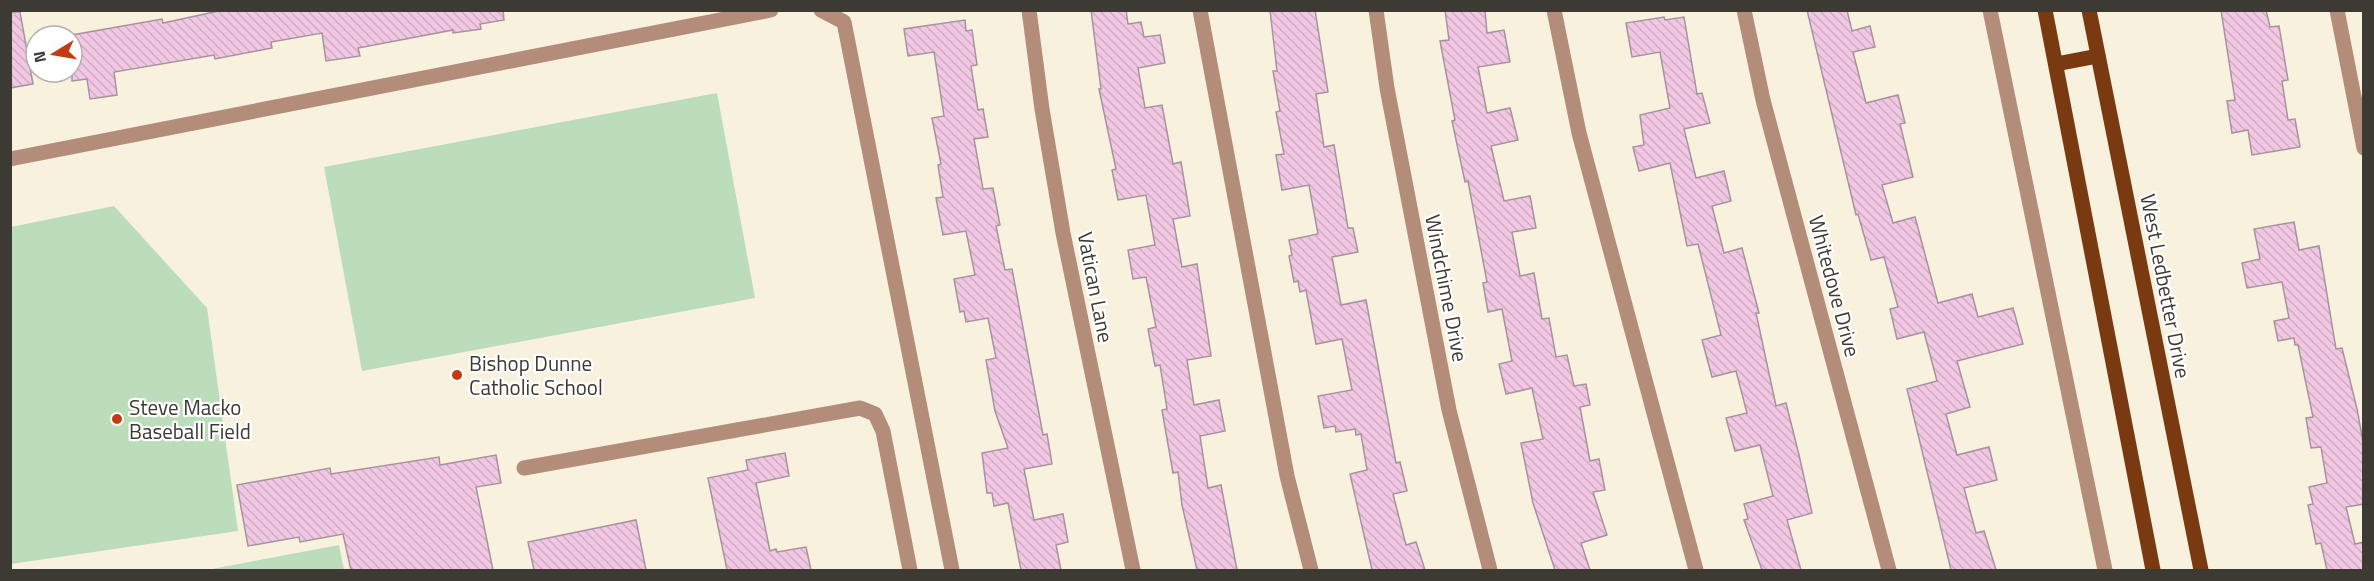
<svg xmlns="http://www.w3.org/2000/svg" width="2374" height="581" font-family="'Titillium Web',sans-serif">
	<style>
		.garden { fill: #bbddba }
		.building { fill: url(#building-back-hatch); stroke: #a5939f; stroke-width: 1.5 }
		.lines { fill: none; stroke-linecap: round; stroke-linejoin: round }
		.minor { stroke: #b38d7a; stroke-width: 15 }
		.major { stroke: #793a11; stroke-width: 15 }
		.poi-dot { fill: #c43b0f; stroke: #fff; stroke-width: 2 }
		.labels { text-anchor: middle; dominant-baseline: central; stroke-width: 4.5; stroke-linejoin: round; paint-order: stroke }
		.street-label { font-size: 21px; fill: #3c3a32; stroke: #fff }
		.poi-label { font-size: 21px; fill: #3c3a32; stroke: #fff; text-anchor: start }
	</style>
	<defs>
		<pattern id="building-back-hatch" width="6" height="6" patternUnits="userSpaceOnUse" patternTransform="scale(1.5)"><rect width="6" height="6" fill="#f2c7e3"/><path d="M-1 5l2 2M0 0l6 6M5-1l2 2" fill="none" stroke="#d0acc3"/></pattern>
	</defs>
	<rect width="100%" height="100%" fill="#f8f1de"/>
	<g class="garden">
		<polygon points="717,93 755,298 362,371 324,167"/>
		<polygon points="114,206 207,308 238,531 11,564 11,227"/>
		<polygon points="339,545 344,570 207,570"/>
	</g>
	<g class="building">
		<polygon points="223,10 503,10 504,20 480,24 481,29 453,33 453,30 358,48 360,56 326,61 322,33 271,42 272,48 215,59 214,55 114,72 117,95 90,99 87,79 72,81 72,35 162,19 163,23"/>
		<polygon points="1091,10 1126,10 1128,24 1141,22 1144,37 1160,35 1165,63 1138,68 1145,108 1162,105 1173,164 1181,162 1190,216 1173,219 1182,267 1197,264 1211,356 1187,360 1194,405 1219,400 1225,431 1200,436 1208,488 1221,485 1237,570 1197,570 1182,505 1178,472 1173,473 1162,410 1167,409 1160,365 1155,366 1148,329 1156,327 1146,277 1133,279 1128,250 1155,245 1146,195 1118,200 1112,170 1116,169 1099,89 1101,89"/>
		<polygon points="1270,10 1315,10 1328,92 1316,94 1324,147 1334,145 1348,228 1353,228 1358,252 1332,257 1341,305 1366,300 1396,463 1400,462 1407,491 1393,494 1406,545 1416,542 1425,570 1372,570 1350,474 1367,470 1361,434 1356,435 1355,429 1336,432 1335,426 1324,428 1318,396 1352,390 1342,339 1316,344 1306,290 1300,292 1298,281 1294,282 1289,256 1292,255 1289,240 1318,234 1309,185 1282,190 1276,155 1284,154 1276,112 1280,111 1273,71 1277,71"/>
		<polygon points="1445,10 1485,10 1487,33 1504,30 1510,62 1478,67 1487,113 1510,108 1518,140 1491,146 1504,201 1530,196 1536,228 1512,232 1520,276 1534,273 1542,319 1549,318 1556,357 1567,355 1574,386 1586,384 1590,405 1580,407 1590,461 1599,459 1605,490 1593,492 1607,535 1581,543 1590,570 1555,570 1533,503 1521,443 1543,439 1532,388 1506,394 1499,364 1512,361 1502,309 1488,312 1483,283 1487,282 1468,181 1465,182 1452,121 1455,120 1440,41 1449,40"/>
		<polygon points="1807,10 1847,10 1852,31 1870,26 1875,47 1853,52 1866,103 1898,95 1905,123 1900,124 1913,177 1882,185 1893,223 1915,217 1938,303 1972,294 1978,317 2013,308 2023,344 1957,361 1970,407 1946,414 1957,455 1989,447 1997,480 1964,488 1976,533 1984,531 1996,570 1951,570 1907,389 1937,381 1924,332 1897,339 1890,309 1898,307 1884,257 1871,260 1858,214 1856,215"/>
		<polygon points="2221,10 2266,10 2270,27 2279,26 2288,80 2282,81 2288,120 2295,119 2300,147 2252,155 2248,130 2232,133 2227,101 2235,100"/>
		<polygon points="10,12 20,12 33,84 10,88"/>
		<polygon points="1664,17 1665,20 1684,17 1697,94 1702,93 1710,123 1684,129 1696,178 1724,171 1731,201 1712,206 1724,253 1742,248 1759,313 1756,313 1776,406 1786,403 1799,455 1812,513 1787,520 1801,570 1762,570 1744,520 1748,519 1744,504 1773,496 1760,445 1735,451 1726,418 1747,413 1736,371 1712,377 1702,340 1721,335 1698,244 1687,246 1670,163 1639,171 1633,147 1644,145 1640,115 1670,108 1660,52 1632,57 1626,23"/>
		<polygon points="965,20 966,31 972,30 977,65 971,66 978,110 983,109 988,137 974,139 983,189 993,188 1000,225 996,226 1005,270 1012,269 1043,435 1047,434 1052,464 1024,469 1034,520 1063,514 1068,542 1056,545 1061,570 1021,570 1008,503 994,506 992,493 987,493 982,453 1008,448 995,411 986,360 996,358 988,318 966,322 964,311 960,312 954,279 975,275 966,231 943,235 936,198 943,197 938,165 941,164 932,118 944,116 934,52 908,56 904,29"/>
		<polygon points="2294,222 2299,250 2319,246 2336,349 2342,348 2357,409 2364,447 2364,504 2346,507 2355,544 2364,542 2364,570 2327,570 2321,543 2316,544 2308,505 2313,504 2309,487 2327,483 2321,447 2311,448 2306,418 2313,417 2298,345 2295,345 2294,338 2278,341 2274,321 2289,318 2282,282 2247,288 2242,263 2260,259 2254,229"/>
		<polygon points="785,453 789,476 756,483 770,551 776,549 777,552 806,547 811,570 727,570 708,478 748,470 746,460"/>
		<polygon points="496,455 501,483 476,487 493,570 351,570 343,534 300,542 299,537 248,546 237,485 330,468 331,474 439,457 440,465"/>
		<polygon points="636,520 646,570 534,570 528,542"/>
	</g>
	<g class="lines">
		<g class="minor">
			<polyline points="821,10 844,22 952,570"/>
			<polyline points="1029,10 1042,109 1063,233 1133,570"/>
			<polyline points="1200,10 1287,476 1311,570"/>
			<polyline points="1376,10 1387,88 1449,410 1490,570"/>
			<polyline points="1554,10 1579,133 1696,570"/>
			<polyline points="1744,10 1763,100 1889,570"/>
			<polyline points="1990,10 2105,570"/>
			<polyline points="2337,10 2364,148"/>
			<polyline points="10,159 771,10"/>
			<polyline points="524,468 860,408 875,414 883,431 910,570"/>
		</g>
		<g class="major">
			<polyline points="2045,10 2153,570"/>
			<polyline points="2089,10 2201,570"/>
			<polyline points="2056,64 2098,56"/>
		</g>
	</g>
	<g class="poi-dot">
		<circle cx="457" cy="375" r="6"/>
		<circle cx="117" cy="419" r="6"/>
	</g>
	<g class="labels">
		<g class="street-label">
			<text transform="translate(1835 286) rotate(75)">Whitedove Drive</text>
			<text transform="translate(2166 286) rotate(79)">West Ledbetter Drive</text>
			<text transform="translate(1096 287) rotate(79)">Vatican Lane</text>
			<text transform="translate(1447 288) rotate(79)">Windchime Drive</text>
		</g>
		<g class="poi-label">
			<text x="469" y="363">Bishop Dunne<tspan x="469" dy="24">Catholic School</tspan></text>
			<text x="129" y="407">Steve Macko<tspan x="129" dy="24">Baseball Field</tspan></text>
		</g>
	</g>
	<rect width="2374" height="581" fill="none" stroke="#3c3a32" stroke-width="24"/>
	<g transform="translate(54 54) rotate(259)"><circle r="28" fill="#ffffff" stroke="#b1b0ad" stroke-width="1.5"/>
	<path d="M0-4.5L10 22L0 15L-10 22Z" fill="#c43b0f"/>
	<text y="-9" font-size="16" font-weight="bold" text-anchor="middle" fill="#3c3a32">N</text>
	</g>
</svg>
